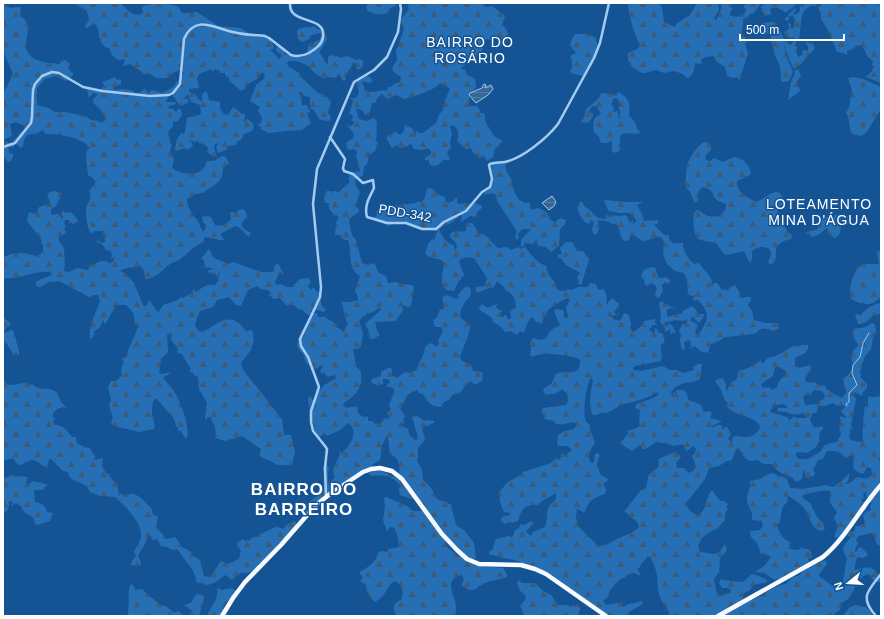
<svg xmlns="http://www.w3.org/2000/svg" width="884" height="619" font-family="Helvetica,sans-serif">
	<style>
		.forest { fill: url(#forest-firs); fill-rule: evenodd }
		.water { fill: url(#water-rules); stroke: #96c8f5 }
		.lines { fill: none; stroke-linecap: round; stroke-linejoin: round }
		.stream { stroke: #96c8f5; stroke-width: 1 }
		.tertiary { stroke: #a4ccf2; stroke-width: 2.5 }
		.trunk { stroke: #f7faff; stroke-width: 4.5 }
		.labels { text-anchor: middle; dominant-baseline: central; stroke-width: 3; stroke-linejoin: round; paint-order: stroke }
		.street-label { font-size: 13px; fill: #fff; stroke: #145495 }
		.neighbourhood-label { font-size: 14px; letter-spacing: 1px; fill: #fff; stroke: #145495 }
		.district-label { font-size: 17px; font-weight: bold; letter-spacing: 1px; fill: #fff; stroke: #145495 }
	</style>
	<defs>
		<pattern id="forest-firs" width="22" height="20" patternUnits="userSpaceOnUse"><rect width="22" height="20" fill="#266fb4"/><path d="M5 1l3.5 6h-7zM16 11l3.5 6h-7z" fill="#3d5a76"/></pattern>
		<pattern id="water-rules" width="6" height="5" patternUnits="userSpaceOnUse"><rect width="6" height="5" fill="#376694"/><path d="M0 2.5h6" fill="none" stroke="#557da4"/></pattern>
	</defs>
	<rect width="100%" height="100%" fill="#145495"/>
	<g class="forest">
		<path d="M3 3 10 8 21 7 20 16C23 18 27 21 28 25 29 38 19 50 35 59 42 63 52 63 60 64V62L65 60 70 64V66L68 67 69 70 74 74 67 81 55 76 45 79 37 88V105L48 108 55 112H65L85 116 91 120 98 121 100 123 106 120 101 110 93 103V100L98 94 93 93 89 98 87 90 100 91 103 87 106 88 103 84V82L115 77 117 80 121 79V84L113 88 114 90 124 89 134 91V94C139 93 141 93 145 88L146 91 148 92V94L152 90 162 93 173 87 184 73 182 71 180 70 173 73 167 78H156L150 74H143L141 71 130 64 123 66 125 59 118 60 112 55 109 48 105 47 101 42V39L99 38C99 33 99 27 94 24L87 28 85 26 89 20 87 11 74 3H121C127 10 132 17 142 14L143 12 142 7C151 2 169 3 179 7 181 17 189 12 197 12L218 26 241 28 251 35 270 37 271 42 274 46 273 49 270 50 275 54 278 59 280 58 281 56 276 50 277 45 285 51 284 55C292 53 296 60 306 55L308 47 311 43V46L314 42 320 40 321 35 320 33 311 35 309 39 302 42 298 39 297 30C302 26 309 28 315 26L317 29H319L325 33 327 39 319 53 323 57 324 61 326 62V64L328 63V57L332 55 335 57 337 55 338 57 342 58 346 55 356 60 360 59 363 61V66L359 70 357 69 355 63 353 62C351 69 346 73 345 80L343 81 340 76V73L335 78 328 77 325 78C319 77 311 71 310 67 303 63 295 59 287 62L288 66 299 73 302 78 318 93 325 95 331 102 328 113 330 115 331 120 327 121 319 119 314 110 310 108V97L304 96 300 92 298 93 301 95 302 105H307L310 112 307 113 311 123 302 130 287 131 269 133 260 129 261 127 257 125 261 123 262 118 258 111 260 107 250 101 256 85 265 78 264 74 262 72 257 79 248 84 245 89 241 91C237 87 233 84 229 81V76L227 78 225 73H220L219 70H216L215 69 212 72V69L199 74 197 79 199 86 198 88 189 89V92L195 94 200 101H202V94L206 91 207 92 209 100 220 102V108L223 114 228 115 233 107C238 109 239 114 245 114L244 123 247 119C252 122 256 125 252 131L244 134 241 140 237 141 236 145 228 146 226 150 218 153 216 147 219 143 215 144 214 147 217 157H214L207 152 208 148C206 144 201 145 197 141L194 142 190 139 193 146 187 150 185 148 176 151 175 149 177 139 181 133 183 134 185 132 187 118 192 116 199 115 201 113 200 105 191 102 188 94 183 99H185L187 98 189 102 181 106 179 105 175 98 172 96 175 92 169 95 166 102H175L176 104 169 106 167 108 173 109 176 112 179 108 181 110 182 115 178 121 173 122V127L168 131 171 145H172C169 152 170 151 174 159L172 168C179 174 196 176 202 170 204 168 206 163 207 161H214L222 156H225L229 163 223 168C223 178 220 182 210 188 207 190 205 190 203 193L194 194 192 197 187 199C187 208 192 213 197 220 200 224 200 228 203 231L205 230 206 225 203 223 202 217 206 216 211 217 215 225C220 227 229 223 231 219L230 212 236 213 239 210 243 209 246 212 247 217 241 224 243 228 251 233 249 237C244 234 242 227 235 226L220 234 224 240C217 241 212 236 204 238V242C195 245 187 254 179 260 174 262 169 264 165 268 159 273 154 279 145 279L144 271 141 266C135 268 127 266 120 271L126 274 134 283 143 305 145 306 147 305 149 300 150 301 158 313 163 305 176 301 181 297 183 298 193 292V288L196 292 206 285H215L218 281 220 270 217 277 216 275 208 272V271L212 269 213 268 201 267 205 265 203 259H201L209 249 214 258 229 264 232 262 236 263 261 272H273L275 265 278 263 283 273 282 275 280 272 279 275 275 281 276 285 281 284 287 287H292L300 279 309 278 311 282 308 286 311 290 313 287 317 292H320C322 299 319 306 326 309L324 312 317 310 313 312 311 310V313H317L318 317H322L324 316 329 320 337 324 336 327 342 330 343 333 348 323C343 317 345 308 341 302H350L358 300 357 294 355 291 360 276C346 268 353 254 348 240H344L340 235H335L336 222 338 220V217L336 214 335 216C331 210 328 211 329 203H325L324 195 327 191H331L332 194 333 191 339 192 350 182 348 178 351 173 360 171V169L357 166 358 162 356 157 357 151 354 149 349 150 347 148 346 143 353 138 354 134 347 125 351 126 355 123 351 120 353 117 352 114 349 115 353 101 350 98H352L354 99 358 96 359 91 355 82 367 74 373 81 370 83 363 81 362 83 364 86V90C372 95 379 89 387 91L388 87H391L394 84 400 82 401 77 394 72 392 68 397 60 396 50C399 46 401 36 404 30L401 23 402 18 409 9 407 5H409L410 3H460L470 4V3H481L486 7 492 6 505 16 502 25C513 33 507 45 496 49L498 43 496 38 493 40 486 39 480 56 466 58V63L461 69 466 70V74L475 79 476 87 475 89 469 93V104L470 106H477L481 112H478L485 114V121L494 136 503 141 499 144V146L495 148 493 157 487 161 484 156 479 158 472 151 471 148 466 149 457 141C459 135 459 128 452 125L450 127 452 134 450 141 451 148 447 152 450 160H443L438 165 432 166 429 163V160H425V158L431 154V151L428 148 422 150 414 149 412 145 410 144 408 145 409 146 400 148 396 145 392 148 387 140V136L394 133 395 131 400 135 404 131 405 125 412 128 416 136V131L420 133H423L436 123 439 115 443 110 445 100 450 89 440 83C435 90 413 97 404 99L396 95 387 99 382 94 377 98 376 103H372L369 115H365L363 111 356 108 359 119 366 121 374 118 377 122 376 141 378 142 375 151 369 155 367 164 364 167 363 176 355 179 357 188 360 192 356 205 359 210V212L350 218 349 222 352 235 356 240 362 263 368 265 374 263 379 273 386 276 388 283 396 282 401 284 412 285 414 287 411 306 408 307 402 305 403 310 396 321 375 322 377 331 380 335 373 339 369 338 368 329 365 324 382 309 379 308C372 313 364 314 359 321L363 333 361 346 359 348 351 350H353C356 357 353 365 360 370 365 386 356 395 344 403L343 405 346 408 357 406 358 413 363 417 368 416V421H372L375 424 381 423 385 418 390 419 387 413 391 409 389 406 393 394 395 392 393 388 386 386 390 382 388 379H383V384C379 387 375 385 371 382L372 379 381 376V372L390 367 392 370V375L397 378 405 372 410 373 413 371H416L424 353 425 347 430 343 436 346V348L439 343 438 341 443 330 441 327H435L433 320 436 318 440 311 438 310 444 309 442 298 446 295 457 299 458 298 457 296 464 288 468 286 471 290 470 297C464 302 460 309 460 317 463 320 468 323 470 326 471 330 462 351 460 357L462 361 471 365 473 371 481 372 483 374 482 381 474 385 472 381C465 384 464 388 460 393L452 395 450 399 444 402 441 407C430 407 428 401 423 394L418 393V390L412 392 411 394H408L400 409 405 416 403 421 405 422 400 425 408 429 410 435 416 441 418 437 412 417 416 415 424 421 429 420 434 421V423L422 428 425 440 418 448V456L417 461 422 470 423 480 431 488 437 499 441 501H445L451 505 456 525 465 531 474 543 476 559C461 559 446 534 438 524 431 514 422 505 414 495L413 499 400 495 399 490 400 485C392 476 383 474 372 476L368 473 369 471C382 469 389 474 400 480 398 472 403 457 390 455 389 449 389 439 387 435L382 445 380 460 373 464 371 469 338 486 306 516 302 515 308 503 324 490 323 466 326 462 329 469 328 472V483L335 478C329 462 340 464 340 451L343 455V452C351 445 359 430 348 423L340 430 327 436 325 434 317 438 312 422 308 399 311 396 312 400 315 399C317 391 321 390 325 384H327L329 382 336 379 335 375 327 377 325 374 321 373 320 371 323 366 321 365 316 369 310 366 306 363 304 357 297 346 299 336 308 322V319L310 318 311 316 305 313 303 310 298 309 294 305H286L280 298 274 299 269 295 271 293 268 290 261 289 257 286 248 290 241 306 236 305 229 297 217 300 213 307 200 311 197 318 195 326 199 331 202 332C214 328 224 314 237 322 241 324 243 328 246 331L252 330 254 340 251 350 241 363 243 370 282 419 284 435H291L295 452 292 465H278L259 456 261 449 242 436 225 441 215 438C217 428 214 425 210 417H208L206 420 205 418 207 403 199 389 198 377 193 375 192 372H189L191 369 187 363 182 354 177 353 178 348 171 340V335L169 334 167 335 168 352 161 359 159 373 162 374 170 372V374L165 376 163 378C167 383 172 388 175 393 181 403 190 427 187 438H185L180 430 178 433V427H176L174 419 157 399 155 398C150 407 152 416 155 425L154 429 139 432 114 426 111 423 113 418 109 405 111 399 108 388 111 381H116L122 376 121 369 124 362 122 359 126 357C129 346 135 337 138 326L135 325 134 315 131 310 126 305H116L106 323 104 324 103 319C100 329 101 327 93 332L95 333 93 337 90 339C87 331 97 310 100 301L98 295H93L89 297 59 281 49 282 40 287 36 286V282C41 278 47 278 52 274L51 272C35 270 19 280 3 278V257L12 254 23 253 36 256 43 252V245L41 243 42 240 27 221 29 212 35 214 37 213 39 207 49 204 50 202 47 194 53 191 62 193 56 206 51 209V214L54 215 59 213 62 219 63 217 61 215 62 211 67 213 71 212 78 220 77 222 73 224 69 223V220H65L64 224 66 226 64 228 66 233 59 237V241C60 243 62 245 63 247 65 251 65 268 64 271L69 272 77 268 88 270 90 265C99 264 100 258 109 263L113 262 115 256 111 259 112 255 110 250 107 251 102 244 97 242V240L102 243 105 242V237L103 235V231H94L93 233 90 232C87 227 86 216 86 210 86 202 93 202 89 191L96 182 93 178 88 175 86 158 87 150 90 148C82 137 59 134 46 134L42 130 37 134C27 133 24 136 23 146L21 148 13 141 25 128 23 125 16 122 10 124 12 136 3 140V94L13 74 3 51Z"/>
		<path d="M368 3H395L396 6 390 8 387 13C381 14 375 16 370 11L368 12 366 7Z"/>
		<path d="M628 3H659L662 8 664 22 675 27 676 24 690 15 697 3H718L719 10 714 18 716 21 722 6 719 3H731V8L733 9 730 12V15C734 18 741 17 745 13L746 10 743 6 749 3H761L754 13 750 14 748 17 743 19C744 30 738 29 747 40L745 44 748 53 740 80 737 77 733 78 727 76 725 67 716 61 714 56 706 57 701 59 702 62 701 64 695 63C695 69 693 76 687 78L683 74 674 71 664 73 656 70C640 74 645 75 632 67L630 62 628 61V53L637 49 640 45C634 33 629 18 628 3Z"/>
		<path d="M767 3H798L791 9 788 10 787 13C782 11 777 5 770 9L771 14 764 16 761 6Z"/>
		<path d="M805 3 818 4V5L816 4 815 7 812 5C810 7 806 8 804 11 799 20 802 31 798 41L793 37 790 38 785 36 784 31 785 32 790 27 788 25V23L791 24V28L793 29 795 20 792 15 789 17 788 21 785 20V18L795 8 797 11 795 10 793 14 796 15 797 13H799L800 8 799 4 802 7Z"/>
		<polygon points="820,3 875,3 879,5 881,4 881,83 864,76 869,75 874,67 872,65 873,61 868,57 862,45 856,46 853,49 847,51 847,54 846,55 844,53 837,52 827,28 821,19 821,13 818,8 819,5 821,5"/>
		<path d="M775 22C782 30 782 42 791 45L794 40H796V46L797 47 796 51 798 57 802 55 803 50 808 51V46L806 44 807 41 810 44 812 42 815 48 801 64 794 69 789 59 783 41 787 58 793 72 789 81 782 82 781 80 780 66 776 58 770 35 768 33 763 36 759 32 762 30 763 23Z"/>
		<path d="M575 34H588L596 38C595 42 599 44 599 48L583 76 571 73 570 70 572 69V60L570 56 576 53 570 45 571 41Z"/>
		<polygon points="798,69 801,76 797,81 800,91 788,100 791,82 795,73 794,71"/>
		<polygon points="854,77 863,79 881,87 881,109 866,133 861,136 851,134 848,116 846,113 849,107 852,90 848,78"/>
		<path d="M618 92C629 98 631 103 629 115L635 122 637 128 640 132V133L630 135 629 133 621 134C618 139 622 145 619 151L615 153 612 151V142L610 141 608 143H601L599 137 594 132 593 128 594 119 601 113 596 106H592L589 112 593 114V116L589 122 584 123 581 122 584 118 586 109 597 100 602 93 612 94 616 96ZM614 98 618 99 620 105 618 108 621 112 619 115 620 119 618 117V111L613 112 614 108 611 104Z"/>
		<polygon points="3,141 7,142 15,145 13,147 8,147 9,153 13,154 13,157 10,162 7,161 3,155"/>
		<path d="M704 142 709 143 711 146V150L705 156 706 160 710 161 714 158C729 165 721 161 735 157 744 159 750 165 751 174L737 181C735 191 748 198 756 202 765 200 780 180 784 203L778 208 777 212 788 233 792 235 791 239C766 245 783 257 771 265L768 262 771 255 770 250C765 245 758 247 752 251V259L750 263 744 251 726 255 723 253 716 243C711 241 704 242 699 239 693 235 693 219 694 213L697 210C701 211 703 214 706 215 715 219 727 215 726 204 722 202 717 201 715 198 713 195 713 192 710 190 700 182 697 193 698 200L695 203 690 192 685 186C686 179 686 173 687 166 689 158 697 146 704 142Z"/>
		<path d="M504 163 506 164C504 170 509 174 511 179 514 190 515 203 530 203V207L532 210 537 208C547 211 547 212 550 220L555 222 560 218 566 220 565 224 560 229 559 246 551 252 546 247 538 246 536 238 534 245 528 243V244L524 241 525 245 521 247V240L531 229H522L518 234 519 238 518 239H516L515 237 517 232 516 230 497 201 496 195C492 191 488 195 484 194V193C496 186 492 176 491 164Z"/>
		<path d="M427 188 433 189 437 194 445 197V200L448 203 453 201 455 198H457V203L459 204 468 203 472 205 476 203 482 206V208L477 212V217L470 216 461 222 462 216 459 212H458L457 213H459L460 215C455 222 446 225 439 229 441 235 446 243 453 245L456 251 457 244 450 237 451 233C456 229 460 233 466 231V224C474 220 475 228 478 233L485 235 498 248 507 247 511 250 519 247 520 249 525 247C531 254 537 264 547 266L546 267 548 274 556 284 557 290 564 291 570 289 572 290 578 287H588L590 283 596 284 598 290 604 289 607 297 606 304 608 303 609 301 613 298 616 302 619 303V306L614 312 616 314 619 313V314L612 316 613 319 620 321 624 313 629 315 631 325 630 328 632 331 634 332 642 325 644 321 655 319V323L658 325H653L649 330 652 332 654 335 655 328 657 329 659 333H662L665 342 660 346 662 347 660 349 662 353 661 361 635 366 633 368 634 370 641 371 663 366 670 370H676L683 373 694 370 693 367 698 364H702L700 379C688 385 678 380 671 393L673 397V392L675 393 677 390H684L687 394 688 400C695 403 703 402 703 412L710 411 712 413 710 418 722 421 710 427H714L717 425H721L723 430 725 427H727L731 434 728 439 732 442H733L732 438 735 436C745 436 749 440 757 432 770 420 734 414 732 411 730 410 729 408 727 407L728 403C722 399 724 393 720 388 719 386 717 384 715 382L717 379 722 378C725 381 727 385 726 390L727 391 730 383 736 380 739 371 746 369 762 360 761 363H764L767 358C778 357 785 350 794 346 799 345 803 345 808 345V349L805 353 795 358V365L799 368 810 365 811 369 805 379 806 382 810 383 814 382 819 385 826 386 825 388C827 390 839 397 842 398L847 392 845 388 843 379C846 377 850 373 852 370 856 357 844 358 858 346V344L852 335 854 329 866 327 872 323 875 324 876 332 873 338 871 349 865 356 860 372 861 378 867 384V388L863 392 862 396 855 392 853 394 856 399 851 425 853 430 851 428 849 431 851 432 849 435 851 440 857 442 860 441 862 443C864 438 862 435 863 428 863 421 864 413 865 406L868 407V398L870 396 872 397 881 396V455L879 458C881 465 882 473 881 479 881 483 879 485 879 490H881V544L878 546 873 534 871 533 859 536 856 539 858 544 855 549V552L857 551 859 547 862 548 868 554 867 556 863 558 857 557 854 570C860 570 868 564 874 570 877 573 877 575 881 576V583L873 580 869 574 865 575 856 582C854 591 852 598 842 603L840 610 834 614V616H670C670 611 662 603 660 597 657 590 658 583 657 575 656 569 653 563 651 558L648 556 639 568 637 569 641 575H638L635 573 630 575 628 574 624 578 620 579 610 590 608 597 603 601 606 605 613 604 617 603V604L622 602V605L624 607C629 602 635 604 641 601L643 602V604L629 612 627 615 628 616H608L587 601 527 565 515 560 503 558 489 554V552L493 549 495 540C500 536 505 539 509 535L512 538 515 530 519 528 521 524 524 525 532 521 534 524 526 531 529 535 531 536 533 532 545 527C550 513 542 512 556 499V493L542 501 538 505C523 505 523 508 518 521L511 523 509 522 505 524 501 521 502 517 510 515V513L504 512 500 502 499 492 508 482 522 474 523 472 551 463 557 458 558 460 560 459V457L562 458 561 454H563L566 456 567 453 572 451 571 449 568 446H558L557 442 558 435 565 431 574 429 576 425V423C570 421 563 426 556 424L552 420H547L543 417 542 412 543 408 566 405C570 399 567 394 562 389L555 394C551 393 548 395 545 395L543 390 546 387 551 384 556 374C567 369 580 379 580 360 576 356 549 353 543 354 538 354 535 357 530 356L531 349 530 345 532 339 534 338C548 344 545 334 554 328 556 327 558 327 560 325L554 311 555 309 563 310 565 318 567 319 568 315 566 308 570 300 568 298C563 299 551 307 548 310 546 314 547 315 543 318L542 324 539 322H536L533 317 531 318 527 324 524 333 520 331 517 335 511 331 505 332 500 326 493 322 492 318 480 310 479 307 482 304 487 308 497 304 496 308 502 311 500 315 504 317V315H506L509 320 511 318 510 312 513 309 516 308C516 299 513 293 505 290L504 287 497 281 494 287 486 289 478 293 476 291V287L485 286 487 278 474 258 465 257 464 259 460 258 461 259 459 262 464 275 458 282 454 291 446 290C436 278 448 266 442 261 439 258 431 259 425 254L428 244 432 239 435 240V235L438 231 421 229 409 224H394L388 226 374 218 377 215 376 212 379 209 386 211 391 206 416 203 418 201 421 203 425 197ZM775 367H779L785 370 786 374 780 380 776 388 772 390 769 387 763 388 761 384 773 376ZM591 377 593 381C591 393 588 400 592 413L593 415H597L600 413C602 412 604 413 606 413 612 411 618 406 624 404 632 402 640 400 648 397 653 396 654 392 659 393 655 400 643 400 636 405L635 408 640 410 639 420 640 425 637 428 627 431 629 433 620 443C622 446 628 448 632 451L640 445 643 449H646L656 442 669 444 674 446 683 444 686 451 690 449 693 446 696 449 695 453 692 456 694 460 696 467 693 471 689 473 684 468H677L676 463 681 457 676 452 658 459C661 470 656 467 649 475 646 481 649 483 644 490H641L624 512 627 513C631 519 639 520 639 528L629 534 619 538 606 545 598 546 579 527 576 518 577 508 584 513C590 500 591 499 605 494L606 490 603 483 607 482 608 479 600 474 597 463 600 455 597 453 595 454 594 462 592 463 590 462C587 453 591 450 595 442L590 430V425L586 422C582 412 586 386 591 377ZM814 390 822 391 825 395 824 399 820 401 818 404 805 405 803 397 804 395H810ZM833 403 837 406 841 405 845 407 841 411 847 418 839 416 841 420 839 426 841 434 840 437 838 438 839 441 825 445 820 452 808 459H799L796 456V453L800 452 807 453 816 447 820 440 819 439 820 432 823 429V427L821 426 814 428 810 420 812 415 811 414 817 412 818 406H825ZM783 404 787 406V408H778L777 411 783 412H786C791 415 798 415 804 413L807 418H798L797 419 796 417H793L789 421 788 417 770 412V410L772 409 773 406ZM739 448 743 456 749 461 757 460 764 464H772C776 470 784 476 792 477L796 482 802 479 803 470 805 472V476L807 478 814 476 815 473 813 470 818 460 823 459 827 451C837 451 840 451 846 458L850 456 854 457C853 469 851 468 862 474L864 473 867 467 871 468 872 474C867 481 864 478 857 477L850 483 845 484 848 481 850 472C846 477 839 484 833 487L826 485 802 489 790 488 787 479 781 476 779 477 774 473 765 475 761 479 750 481C751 487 748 492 747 497 746 506 753 510 752 518L753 520 762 521 763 525 760 530 751 531 750 533 751 537 757 543 761 554 768 555 771 557C767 564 762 568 755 572L764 573 775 580 784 578 809 563 808 559 812 557 811 552 808 549H804L802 547 798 550 789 549 790 542C782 539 778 531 777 524L780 522 782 508 787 502 788 496C795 500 804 505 807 513 811 520 812 529 821 531L825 529 823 523 817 517 810 503 804 499 802 497 803 495C810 493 824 489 830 491V503L837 512 834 518 838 526 834 537 840 539 854 525V516L866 510 867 505 861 500 862 498 865 499 863 495 866 491 867 502 872 503 870 506 871 510 866 512 863 515 865 523 859 526H855V531L850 532 847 536 851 537C845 545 839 547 847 558 846 562 844 578 843 582 841 585 837 586 834 587L819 576V574L827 564 826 561 821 560 802 572 800 575 793 577 786 584 780 585 768 591 761 596 743 604 724 615 743 601V597L744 593 750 590 754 585 767 582V580L759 576 752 574C741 583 746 583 731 581 727 580 725 581 721 579L719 583 722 588H730L731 592 724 595 717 594 714 579 719 572 720 558 727 550 725 544C723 546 722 550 719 552 714 556 706 552 700 552 693 541 710 531 718 528L721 524 725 520V513L728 509 726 507 728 505 725 501H720L712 490C705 498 708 508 699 515 692 515 688 509 686 503L705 479 709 468 719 466 725 462 732 460 736 449Z"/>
		<path d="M606 200 625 202H643L637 205 642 214 644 221 658 220V223L654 225 664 235H669V239L674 244 676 243H683C683 251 688 259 694 264L699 263C703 270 710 273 712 282L711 284 712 286 714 283H717L722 290 725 289 728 291 730 287 735 285 740 294 739 297 743 298 745 297H751V301L749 303 748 305 752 311 754 320 765 323H778L779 328 773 331C768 329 765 327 759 330L757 333C746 336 734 335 723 338L721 340 711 344 708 353 700 351 695 346 688 349 691 346 690 341 689 340 684 342 685 349 682 350 680 340 681 335 679 330 683 324H686L687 318 684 321 676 320 665 323V325L666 326 669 324 672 325 676 333 675 334 673 332 672 334 670 333V329L665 332V328L660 322 661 316 659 303 661 301 675 309 676 310 671 308 667 309V316L669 317 675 314H682L683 311 692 306 696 310 698 314H704L703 318 699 323 693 317H691V321L697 324 698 326 695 331 696 334 700 333C702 329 706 323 707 318 708 311 701 302 696 299L695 302 693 299 695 295 691 296 688 294 687 280 684 273 675 271 667 264 663 255 664 242 661 237C652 236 651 241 644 241 639 240 636 236 632 234 630 238 629 242 624 241 619 236 621 230 616 223L613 225 610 222 599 220 598 222C600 228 599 233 594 235L592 230 594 221H592L591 220 589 224C582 222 580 215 577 207L580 202H582C585 207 585 207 589 209 595 215 595 219 606 219V215L620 216 625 215 627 216 630 223 633 220V224L636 222V220L630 213H619L609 211 604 201Z"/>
		<path d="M839 214 850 217 852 223 841 227C840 232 840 235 835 238L829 235 827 228 818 235 812 237 810 234H805L807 232 818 229 819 222 824 217H831Z"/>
		<path d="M566 242H572L577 250 576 251H583L589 259C587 268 583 276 582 285L576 283 579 282 577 277 580 273C571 266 568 270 561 258H558V254L561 255 562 254 560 248Z"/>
		<path d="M881 250V296C872 308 862 305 851 299 848 288 853 271 862 264H879L877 252Z"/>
		<polygon points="651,267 656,268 656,271 659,278 663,278 666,277 670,280 669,283 662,284 663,291 659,298 655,297 655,293 657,289 655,285 651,283 647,286 644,284 645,281 641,276 644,270"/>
		<path d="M881 303V313L873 316 863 324H858L855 314H858L860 316C866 308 872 305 881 303Z"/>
		<polygon points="3,317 11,324 4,330 5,333 11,330 13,330 19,351 19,355 14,355 6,343 3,344"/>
		<path d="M3 378C9 393 21 378 30 385L32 384C41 392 48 386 56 392 60 395 59 400 62 403 63 405 65 406 66 408L65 409 64 407 57 409 53 413V416L55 419 53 420 54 425C62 424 67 430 72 437H76L77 443 84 447 90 448 92 452 95 456 94 460 103 458 102 467 107 474H110L109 476 117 484 119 495 123 494V496C137 489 142 500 152 509V512L154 515 158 516 156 527 164 536 163 538 167 539 175 537 183 548 187 549 189 552 191 551 192 555 200 560 204 576 210 577 221 561 228 564 239 559 241 551 237 545V543L243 539 246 541 248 540 249 541 253 537H256C258 535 274 527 277 527 278 527 283 529 283 529L288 524 295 521 297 525 261 563H258L259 568 248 573H241L232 580 230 578 225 575 216 582 208 585 196 582C197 570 184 561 179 551L177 549 173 550 167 547 160 546 157 539 153 540 149 534 144 546 138 555 141 563 140 566 131 565 132 561 136 556 134 552C136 547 140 542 141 537 142 522 125 506 115 497L100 496 90 492 87 486 72 479 68 475 69 473 62 470 51 459H49L48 468C33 462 38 455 21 465L17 464 13 458 3 461Z"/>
		<polygon points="12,475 28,477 26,482 28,484 30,484 32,481 47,484 47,486 43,488 44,490 34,490 35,502 42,504 45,507 47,512 53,513 50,521 37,525 35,524 33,517 25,513 21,506 16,503 11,506 13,501 8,502 9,505 7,511 3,512 3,479"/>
		<path d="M386 497 407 506 413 511H422L445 540 447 547 459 556 480 566 503 568 507 574V577C499 580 490 580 483 584 478 586 477 590 471 590 468 590 465 587 462 586V584L464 580 462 575C446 578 451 590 455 600 456 605 456 611 456 616H396C393 609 392 603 401 600 405 593 402 585 395 581 386 586 386 597 375 602L368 595 366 585 360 581 363 578 359 572C367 568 376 563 378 553L380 551 387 552 389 549 399 547V542L396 531H394L395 528 390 527 387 531 383 520 385 506 384 498Z"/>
		<path d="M518 580 522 583H535L543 591 551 595 558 605H568L570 607 578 604 580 609 578 616H523L522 609 520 606 526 598 525 595C521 593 516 586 518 580Z"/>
		<path d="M131 584 134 586 135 590 142 589 159 604 167 607 174 613 179 611 184 616H127C131 606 126 592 131 584Z"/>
		<path d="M217 588 223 590C228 588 231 587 236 591V593L226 602 220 616H207C210 607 220 598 217 588Z"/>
		<polygon points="199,594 204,596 204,599 199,616 189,616 192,610 189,609 188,607 184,606 192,602 195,595"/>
		<polygon points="855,605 866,607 874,616 843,616 849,608"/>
	</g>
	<g class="water">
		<polygon points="484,84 486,85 485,88 491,85 493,89 488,95 476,103 469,95 470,93 482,88"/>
		<polygon points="552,196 556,202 554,206 549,210 542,203"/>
	</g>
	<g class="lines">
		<polyline class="stream" points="847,406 846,404 849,402 849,393 857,385 852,373 853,365 860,357 863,343 869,333"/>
		<g class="tertiary">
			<path d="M330 137 345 159 343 168 344 171 353 174 363 183 373 180 374 188C369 198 364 206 367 217L387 223H406L422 229H436L444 222 466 211 482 192 490 187 492 179 489 165 490 164C495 162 500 163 505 162 523 158 547 138 558 124L594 58 600 43 609 3"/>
			<path d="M3 147 15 143 31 123 32 117 33 90 35 84 42 76 52 72 59 73 83 87 102 91 150 96 169 95 173 93 180 84 184 39C195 14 214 28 233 32 244 35 255 35 265 36L269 38 291 55C297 57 303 56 309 53 315 49 322 45 323 37 326 20 303 22 294 14 290 11 290 7 290 3"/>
			<polyline points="326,496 325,468 327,449 325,446 313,431 311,422 311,411 319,387 308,357 301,346 300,339 314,310 320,297 321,287 313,204 317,169 354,82 374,70 387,57 398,32 401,9 400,3"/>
			<path d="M876 616C859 597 868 591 881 574"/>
		</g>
		<g class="trunk">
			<polyline points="222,616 233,598 245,582 281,545 316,505 330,494 363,472 371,469 380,468 392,471 402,479 442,534 457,550 467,559 479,564 521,565 535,569 546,574 606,616"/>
			<path d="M718 616 823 557C847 537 860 508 881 485"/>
		</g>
	</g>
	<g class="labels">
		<g class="street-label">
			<text transform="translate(405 213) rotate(10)">PDD-342</text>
		</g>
		<g class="neighbourhood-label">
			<text x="470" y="42">BAIRRO DO<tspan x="470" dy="16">ROSÁRIO</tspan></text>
			<text x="819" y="204">LOTEAMENTO<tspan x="819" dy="16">MINA D'ÁGUA</tspan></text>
		</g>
		<g class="district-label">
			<text x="304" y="489">BAIRRO DO<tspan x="304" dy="20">BARREIRO</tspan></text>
		</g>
	</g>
	<rect width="884" height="619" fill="none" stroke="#ffffff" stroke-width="8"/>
	<g transform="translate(848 583) rotate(252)" stroke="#145495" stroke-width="3" paint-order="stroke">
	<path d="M0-3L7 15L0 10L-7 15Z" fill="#ffffff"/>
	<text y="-6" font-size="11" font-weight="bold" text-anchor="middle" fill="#ffffff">N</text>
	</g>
	<path d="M740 34v6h104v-6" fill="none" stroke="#ffffff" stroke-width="2"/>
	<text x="746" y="34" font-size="12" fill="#ffffff" stroke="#145495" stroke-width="3" paint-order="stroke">500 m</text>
</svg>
